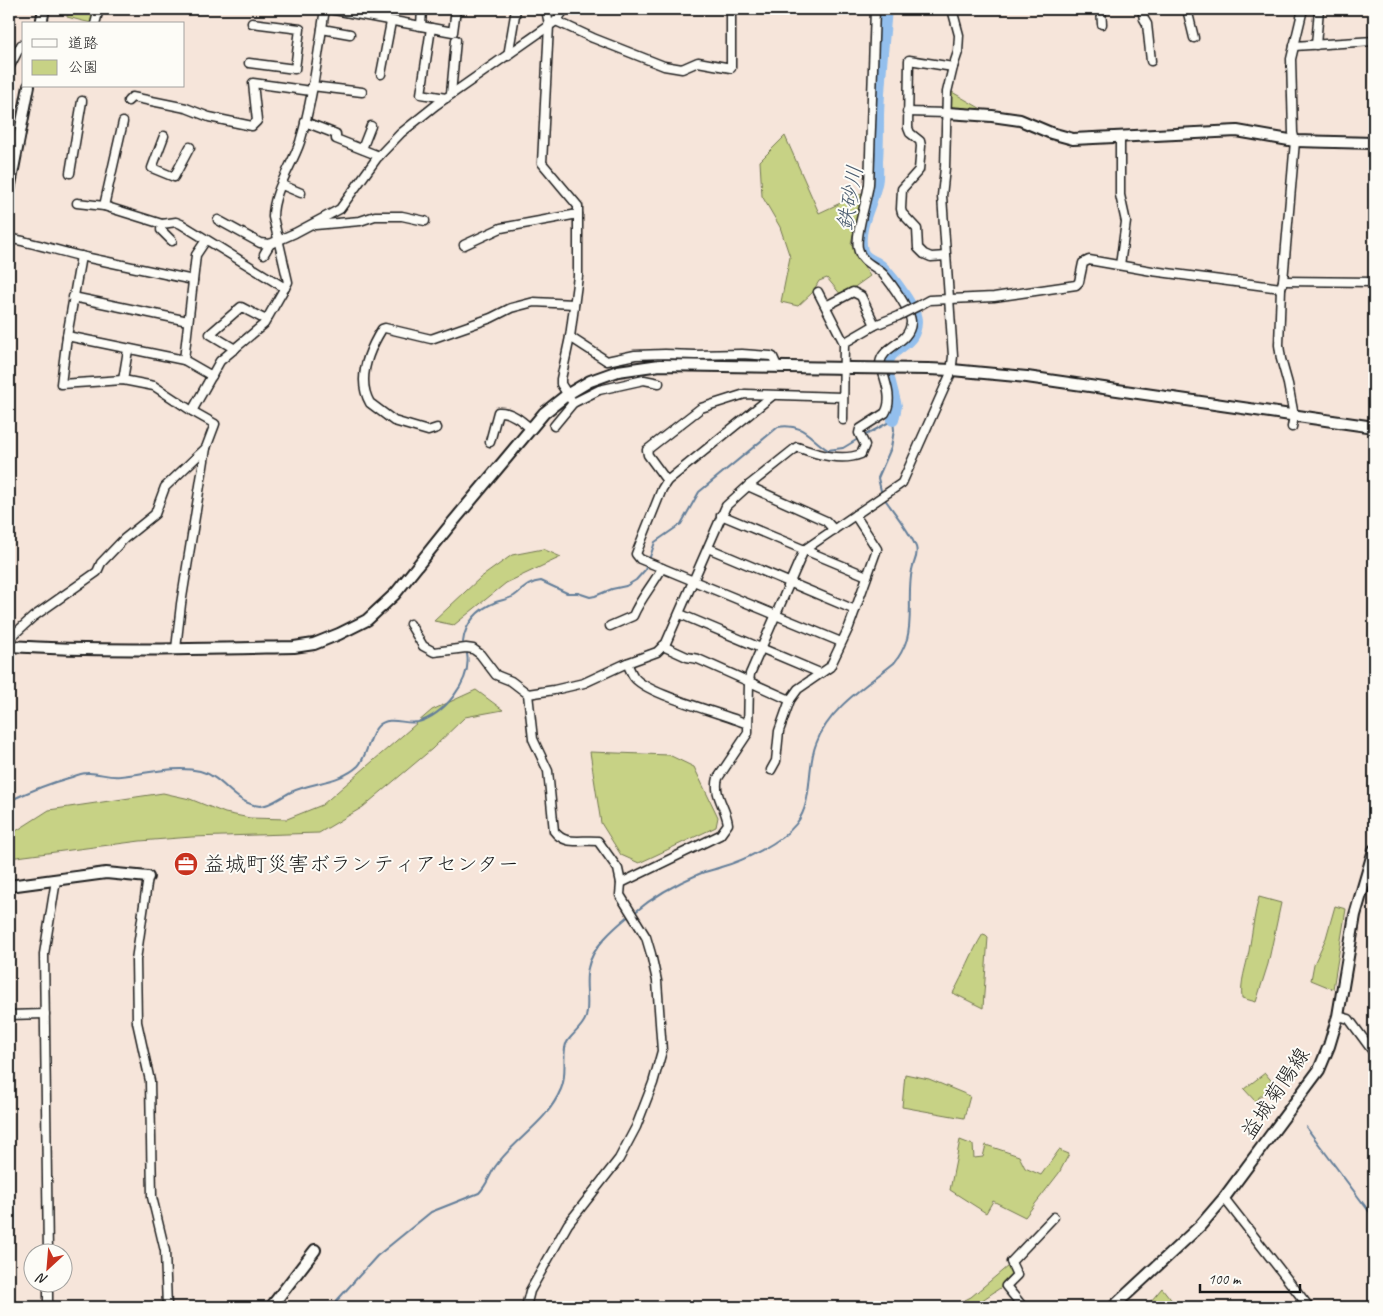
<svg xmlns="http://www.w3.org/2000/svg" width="1383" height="1316" font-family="Caveat,'Klee One',sans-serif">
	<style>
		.green { fill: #c7d285; stroke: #727750 }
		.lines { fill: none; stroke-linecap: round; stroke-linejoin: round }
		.stream { stroke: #637e99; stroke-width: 2 }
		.river { stroke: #93bfed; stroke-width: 12 }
		.street-casing { stroke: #1c1c1c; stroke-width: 11 }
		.secondary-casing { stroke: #1c1c1c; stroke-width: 14 }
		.street { stroke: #fdfcf7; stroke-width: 8 }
		.secondary { stroke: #fdfcf7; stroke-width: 10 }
		.street-bridge-casing { stroke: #1c1c1c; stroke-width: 11; stroke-linecap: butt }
		.secondary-bridge-casing { stroke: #1c1c1c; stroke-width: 14; stroke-linecap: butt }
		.street-bridge { stroke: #fdfcf7; stroke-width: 8 }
		.secondary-bridge { stroke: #fdfcf7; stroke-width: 10 }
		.labels { text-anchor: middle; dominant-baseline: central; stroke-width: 4; stroke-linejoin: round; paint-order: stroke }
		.poi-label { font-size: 21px; fill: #1c1c1c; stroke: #fdfcf7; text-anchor: start }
		.street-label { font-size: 21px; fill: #1c1c1c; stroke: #fdfcf7 }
		.water-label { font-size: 22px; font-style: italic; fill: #4c5d70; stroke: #fdfcf7 }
	</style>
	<rect width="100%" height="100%" fill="#f6e5da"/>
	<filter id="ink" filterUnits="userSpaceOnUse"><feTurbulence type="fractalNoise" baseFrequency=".02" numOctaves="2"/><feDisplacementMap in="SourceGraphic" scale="10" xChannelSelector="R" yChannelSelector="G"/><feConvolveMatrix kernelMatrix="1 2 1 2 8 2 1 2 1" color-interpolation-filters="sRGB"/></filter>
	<g filter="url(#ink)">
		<g class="green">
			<polygon points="68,9 94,9 91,23 67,17"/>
			<polygon points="952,92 985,111 954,110 950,106"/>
			<polygon points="785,136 819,213 864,192 851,243 857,257 870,276 842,296 827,278 819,281 812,293 798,306 781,302 790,257 780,227 762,196 760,161"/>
			<polygon points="543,549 561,557 506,583 454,625 434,621 480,578 512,555"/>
			<polygon points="476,690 503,710 465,717 432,749 363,807 319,833 192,837 140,841 9,858 9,833 13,833 49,810 163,793 190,799 225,813 250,818 287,819 322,805 432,710"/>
			<polygon points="590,752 669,755 694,767 718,817 716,827 639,863 621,855 601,823"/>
			<path d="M1259 897 1281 903 1268 964 1256 1002 1242 998C1240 981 1246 968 1249 951 1252 933 1254 915 1259 897Z"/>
			<polygon points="1335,906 1346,909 1333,989 1311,980 1314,964 1326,938"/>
			<path d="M983 934 986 935 988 937 983 1008 953 993C964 974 971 953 983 934Z"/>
			<polygon points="1265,1073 1274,1084 1255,1101 1244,1089"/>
			<polygon points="905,1074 929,1079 970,1096 964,1118 902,1107"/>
			<polygon points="960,1140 973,1145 974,1158 983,1157 986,1145 1019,1156 1025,1168 1041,1175 1059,1150 1069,1154 1059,1173 1025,1217 993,1201 986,1213 950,1190"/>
			<polygon points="1008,1266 1014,1276 1003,1286 972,1307 951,1307 971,1297"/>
			<polygon points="1162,1288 1177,1307 1146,1307"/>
		</g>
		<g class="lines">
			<g class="stream">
				<polyline points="862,437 893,420 894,430 891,448 878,478 882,495"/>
				<path d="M649 560 655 542 681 524 699 492 778 427C804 423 809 438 828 450L843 448 858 439"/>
				<path d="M463 642C465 623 478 609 496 602 502 600 509 599 514 596 523 589 529 582 541 581L567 593H578L590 597 595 596 612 589 626 586 636 580 645 570 647 564"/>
				<path d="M9 801C30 791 50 783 72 777 77 775 82 773 87 773 98 772 109 778 121 776 146 774 174 765 200 771 224 777 234 804 260 806 271 806 282 796 291 792 312 782 340 783 358 766 367 757 370 733 378 726 390 715 404 725 418 722 443 716 472 681 467 654"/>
				<path d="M634 913C654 896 675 884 699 874 706 871 714 870 721 867 743 861 781 843 796 824 814 801 806 769 816 744 829 708 866 686 894 663 900 656 904 648 907 639 913 617 907 593 912 570 913 562 919 556 916 547 910 532 894 512 884 498"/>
				<polyline points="1306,1127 1374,1218"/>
				<path d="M331 1307 377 1256 431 1212 479 1193C487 1185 489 1176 495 1167 515 1138 547 1123 561 1089 567 1076 563 1062 565 1048 566 1037 582 1030 586 1017 590 1001 584 983 588 968 592 947 614 928 630 915"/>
			</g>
			<path class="river" d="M886 9C883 44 879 80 878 115 878 131 878 146 877 161 877 169 878 177 876 184 872 205 856 228 862 251 865 261 876 260 882 267 892 277 916 308 916 321 916 348 889 345 886 367L896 406 893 420"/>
			<g class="street-casing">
				<g id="street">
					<polyline points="329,9 453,32 456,9"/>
					<polyline points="546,9 549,25 542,163 578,206 578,276 570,337 561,379 561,384 573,403"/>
					<polyline points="1101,9 1102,24"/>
					<polyline points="1142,9 1144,19 1147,24 1151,61"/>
					<polyline points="1187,9 1194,38"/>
					<polyline points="556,21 593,38 664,66 682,69 698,62 731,68 731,9"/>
					<polyline points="95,24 99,9"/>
					<polyline points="421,26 422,9"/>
					<polyline points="431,28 421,94 446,98"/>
					<polyline points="322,29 350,34"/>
					<polyline points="1316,45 1319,9"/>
					<polyline points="1294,46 1374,41"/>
					<polyline points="508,56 516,9"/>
					<polyline points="249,63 295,69 300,29 252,23"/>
					<polyline points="9,68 21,45"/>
					<polyline points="381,74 391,22"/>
					<polyline points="312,86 362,92"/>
					<polyline points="451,94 456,40"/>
					<polyline points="128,101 132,97 186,108 209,117 252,126 257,121 253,83 311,91"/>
					<polyline points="907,112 947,113"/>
					<polyline points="305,122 336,134 336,139 379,156"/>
					<polyline points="164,136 152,168 174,177 190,147"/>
					<polyline points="1120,137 1120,195 1126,222 1120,265"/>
					<polyline points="362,149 371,126"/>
					<polyline points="70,173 82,101"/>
					<polyline points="282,185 301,193"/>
					<polyline points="77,203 104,206 162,224 161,230 172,241"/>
					<polyline points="104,206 123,122"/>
					<polyline points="218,220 260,243 270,244 295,233 340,209 377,158 401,133 436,105 556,21 565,9"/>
					<polyline points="162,224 176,222 181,224 285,288"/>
					<polyline points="315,225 360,221 375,216 402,216 425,221"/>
					<path d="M9 238C33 243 56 250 80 256 117 264 155 272 193 280"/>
					<polyline points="206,240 196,255 184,360 212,376"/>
					<polyline points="464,245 501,228 578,214"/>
					<polyline points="264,254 270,244"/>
					<polyline points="946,256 931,257 924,254 918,248 917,229 902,213 901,209 902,189 919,170 921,146 920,141 910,133 908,128 909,60 953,67"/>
					<polyline points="1283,281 1374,282"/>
					<polyline points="818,292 844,343"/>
					<polyline points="73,297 188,321"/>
					<polyline points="920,305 929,300 994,297 1076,285 1079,282 1083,263 1089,260 1152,271 1281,288"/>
					<polyline points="826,306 853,292 861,296 875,325"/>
					<polyline points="67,336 184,360"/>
					<polyline points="570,337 607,361 635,355 665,354 695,355 742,354 771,356 773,357 777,366"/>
					<polyline points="235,349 210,334 241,307 266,320"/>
					<polyline points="123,380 128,350"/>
					<polyline points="772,396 667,481 662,489 636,554 640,559 662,568 841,642"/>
					<path d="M192 411 220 361 264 324 288 282 273 217C273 191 292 166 300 142 313 99 318 53 325 9"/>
					<polyline points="843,420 844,343 875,325 898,316"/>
					<polyline points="554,426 573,403 599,390 644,380 659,383"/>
					<polyline points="1292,427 1294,416 1288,384 1281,359 1279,345 1281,288 1283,281 1295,141 1293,133 1291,59 1303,9"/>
					<path d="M437 428 428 431 394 421 370 403C356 379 369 350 382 329L385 328 431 339 491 318 511 308 534 302 574 304"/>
					<path d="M490 442 498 412C511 411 522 421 531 429"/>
					<polyline points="667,481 648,455 647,450 701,408 745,394 842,397"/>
					<polyline points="748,486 826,521 834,530"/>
					<polyline points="721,515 867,576"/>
					<polyline points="708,548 855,610"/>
					<polyline points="680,614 820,673"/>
					<path d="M410 624 423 646 434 652 466 648 473 649 480 654 496 675 511 681 528 694 533 739 548 771 554 831C565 846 581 839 598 841L618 869 621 883 620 895 646 937 651 954 657 981 662 1051 653 1083 636 1127 619 1159 568 1224 530 1291 526 1307"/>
					<path d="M610 626 633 616C640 599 653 585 662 568"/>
					<polyline points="9,639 33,617 97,572 101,563 124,539 155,514 165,487 206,448 215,424 192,411 154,386 123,380 61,384 67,336 81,256"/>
					<polyline points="663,646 687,657 698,659 790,700"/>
					<polyline points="176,649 181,604 206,448"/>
					<path d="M627 663C629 667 631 673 634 677 647 695 723 713 747 724"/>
					<path d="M528 694 554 690 584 683 627 663 657 652 666 643 726 506 748 486 797 447C816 454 841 462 861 454L865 445 859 433 860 429 885 413C894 399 884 378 880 363 883 345 909 344 911 323 912 312 891 283 883 274 873 264 861 263 858 248 855 234 867 200 869 184 870 165 870 146 871 127 872 87 874 48 875 9"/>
					<polyline points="771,770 776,761 779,731 790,700 798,689 830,667 849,627 877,549 855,515"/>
					<polyline points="148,877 136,960 137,1022 150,1081 152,1197 165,1251 167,1307"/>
					<path d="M621 883 720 835 728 824C726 807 713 795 718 778L748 733 749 682 750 674 804 550 902 483 951 373 953 356 942 196 945 168 947 92 953 67 958 52 959 35 952 9"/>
					<polyline points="9,1015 45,1014"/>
					<polyline points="1338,1016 1349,1019 1374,1053"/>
					<polyline points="1224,1198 1309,1307"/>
					<polyline points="48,1254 44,954 56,880"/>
					<polyline points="48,1284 48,1307"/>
					<polyline points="1023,1307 1006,1286 1017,1275 1011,1262 1054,1217"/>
				</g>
			</g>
			<g class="secondary-casing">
				<g id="secondary">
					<polyline points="41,24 44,9"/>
					<polyline points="947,113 992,116 1020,120 1051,133 1073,139 1237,131 1295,141 1374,143"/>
					<polyline points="9,190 29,86"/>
					<polyline points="928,369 952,370 1027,377 1374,427"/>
					<path d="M9 646C104 652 199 649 294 647L314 644 339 634 367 620 395 594 447 529 544 413 568 394 590 381 618 371 660 365 851 368"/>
					<polyline points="9,886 106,873 148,877"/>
					<polyline points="271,1307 315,1250"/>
					<polyline points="1113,1307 1200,1226 1224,1198 1319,1070 1329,1046 1338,1016 1355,915 1374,850"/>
				</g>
			</g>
			<use href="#street" class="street"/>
			<use href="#secondary" class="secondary"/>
			<g class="street-bridge-casing">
				<polyline id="street-bridge" points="898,316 920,305"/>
			</g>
			<g class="secondary-bridge-casing">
				<polyline id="secondary-bridge" points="851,368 928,369"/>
			</g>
			<use href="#street-bridge" class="street-bridge"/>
			<use href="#secondary-bridge" class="secondary-bridge"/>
		</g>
	</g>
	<defs>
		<g id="office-disc" transform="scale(1.25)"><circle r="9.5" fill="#c8321e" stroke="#fdfcf7"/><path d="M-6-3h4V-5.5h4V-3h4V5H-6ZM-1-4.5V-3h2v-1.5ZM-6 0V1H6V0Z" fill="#fff"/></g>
	</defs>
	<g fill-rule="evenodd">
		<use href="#office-disc" x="186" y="864"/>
	</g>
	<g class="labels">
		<g class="poi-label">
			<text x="204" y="864">益城町災害ボランティアセンター</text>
		</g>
		<g class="street-label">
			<text transform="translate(1275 1093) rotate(-56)">益城菊陽線</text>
		</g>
		<g class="water-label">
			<text transform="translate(850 198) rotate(-80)">鉄砂川</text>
		</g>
	</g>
	<rect width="1383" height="1316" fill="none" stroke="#fdfcf7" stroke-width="30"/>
	<rect x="15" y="15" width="1353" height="1286" fill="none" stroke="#1c1c1c" stroke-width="2" filter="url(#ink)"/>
	<rect x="22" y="22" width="162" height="65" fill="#fdfcf7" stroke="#a3a29f"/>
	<rect x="32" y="39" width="25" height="8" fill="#fdfcf7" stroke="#a3a29f"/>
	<text x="68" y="48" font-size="15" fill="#1c1c1c">道路</text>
	<rect x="32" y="60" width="25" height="15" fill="#c7d285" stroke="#a3a29f"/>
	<text x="68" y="72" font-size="15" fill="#1c1c1c">公園</text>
	<g transform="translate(48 1268) rotate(206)"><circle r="24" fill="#fdfcf7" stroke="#a3a29f"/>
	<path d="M0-4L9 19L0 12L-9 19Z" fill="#c8321e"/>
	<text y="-8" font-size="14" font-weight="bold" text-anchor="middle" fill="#1c1c1c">N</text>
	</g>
	<path d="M1200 1284v8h100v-8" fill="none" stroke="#1c1c1c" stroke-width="2.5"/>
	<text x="1208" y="1284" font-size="15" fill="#1c1c1c" stroke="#fdfcf7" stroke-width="4" paint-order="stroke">100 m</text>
</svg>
